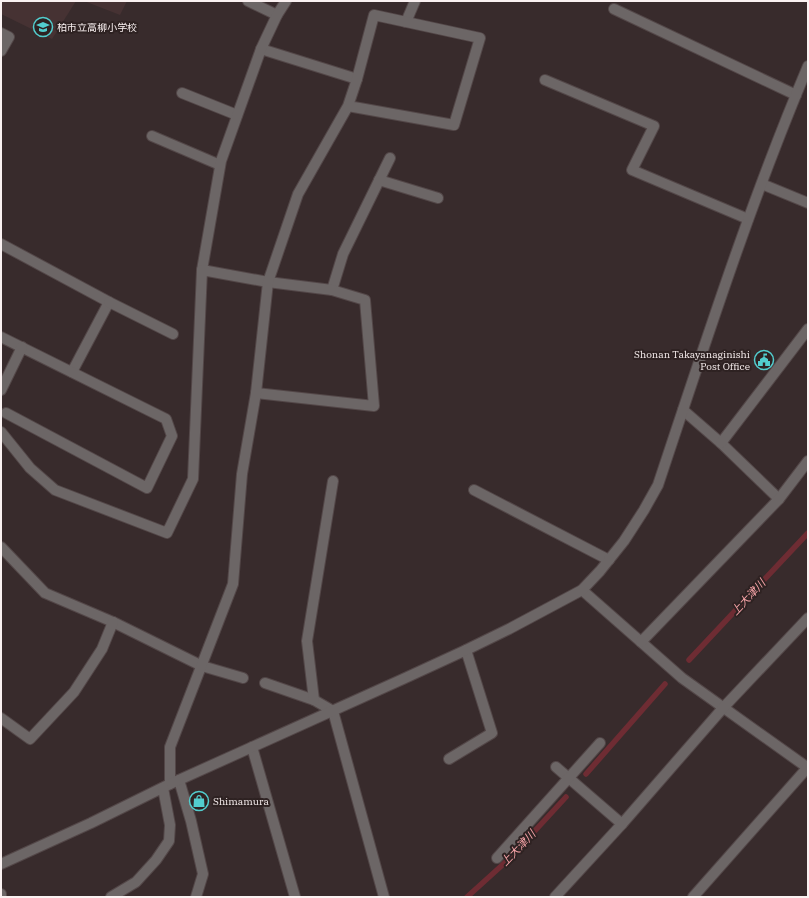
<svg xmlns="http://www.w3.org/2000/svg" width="809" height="898" font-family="'IBM Plex Serif','Noto Sans JP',serif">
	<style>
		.built { fill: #463233 }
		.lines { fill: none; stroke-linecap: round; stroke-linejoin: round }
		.stream { stroke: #6e2c33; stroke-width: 5.5 }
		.minor-casing { stroke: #534748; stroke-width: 12 }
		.minor { stroke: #6c6666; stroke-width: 10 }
		.labels { text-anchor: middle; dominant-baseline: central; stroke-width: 4; stroke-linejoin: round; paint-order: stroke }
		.poi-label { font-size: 10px; fill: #faf1f1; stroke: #2e2222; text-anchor: start }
		.water-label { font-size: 11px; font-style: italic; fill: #f7a4a8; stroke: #2e2222 }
	</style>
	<rect width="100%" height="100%" fill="#382b2c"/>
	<g class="built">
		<polygon points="1,1 76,1 52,39 1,14"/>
		<polygon points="84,1 127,1 120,15"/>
	</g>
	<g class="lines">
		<g class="stream">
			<polyline points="689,660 808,533"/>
			<polyline points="586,774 665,684"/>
			<polyline points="467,897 509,859 566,797"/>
		</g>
		<g class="minor-casing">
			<g id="minor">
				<polyline points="248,1 277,15"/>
				<polyline points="614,9 796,95"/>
				<polyline points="406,22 415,1"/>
				<polyline points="1,33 9,37 1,51"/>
				<polyline points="261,49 357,79"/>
				<polyline points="545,80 654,126 632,170 748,219"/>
				<polyline points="182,93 237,115"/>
				<polyline points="152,136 220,165"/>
				<polyline points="379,180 438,198"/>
				<polyline points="762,184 808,203"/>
				<polyline points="1,244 109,302 72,372"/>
				<polyline points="202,270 221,161 261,49 277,15 286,1"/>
				<polyline points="332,290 343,254 390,158"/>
				<polyline points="109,302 173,334"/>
				<polyline points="1,337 166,419 172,436 147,488 6,413"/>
				<polyline points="1,390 22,347"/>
				<polyline points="683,410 721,443 779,499"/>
				<polyline points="1,432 30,468 55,490 167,533 193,479 202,270 268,282 332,290 365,300 374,406 256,393"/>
				<polyline points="721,443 808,329"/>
				<polyline points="474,490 609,560"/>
				<polyline points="1,547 45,593 113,622 202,666 243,678"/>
				<polyline points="582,590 682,678 808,768"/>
				<polyline points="641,642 779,499 808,461"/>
				<polyline points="265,683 314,700 333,711 384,897"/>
				<polyline points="314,700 307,641 333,481"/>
				<polyline points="1,718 30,739 74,692 102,649 113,622"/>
				<polyline points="252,747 295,897"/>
				<polyline points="449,759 492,733 466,650"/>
				<polyline points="556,767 622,824"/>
				<polyline points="179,780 191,821 203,874 196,897"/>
				<polyline points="170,784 170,747 233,584 242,474 256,393 268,282 298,194 348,106 357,79 374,15 480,38 454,125 348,106"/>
				<polyline points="497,858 600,743"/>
				<path d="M1 864 91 823 170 784 403 679 466 650 509 629 582 590 600 571 624 541 644 510 658 485C705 344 750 203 808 66"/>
				<polyline points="1,894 1,897"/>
				<polyline points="111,897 136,882 156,860 169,841 170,825 163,788"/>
				<polyline points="555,897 622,824 723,708 808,618"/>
				<polyline points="693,897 808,767"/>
			</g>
		</g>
		<use href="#minor" class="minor"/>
	</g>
	<defs>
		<g id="school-ring" transform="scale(1)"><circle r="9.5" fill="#2e2222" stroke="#52cdce" stroke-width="1.5"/><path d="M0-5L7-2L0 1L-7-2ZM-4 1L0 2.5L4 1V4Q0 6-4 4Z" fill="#52cdce"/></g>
		<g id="civic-ring" transform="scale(1)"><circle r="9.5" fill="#2e2222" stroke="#52cdce" stroke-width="1.5"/><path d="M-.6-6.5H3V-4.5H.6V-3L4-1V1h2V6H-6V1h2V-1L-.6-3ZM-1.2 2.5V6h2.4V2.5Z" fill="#52cdce"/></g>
		<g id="shop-ring" transform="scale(1)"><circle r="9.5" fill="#2e2222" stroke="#52cdce" stroke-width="1.5"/><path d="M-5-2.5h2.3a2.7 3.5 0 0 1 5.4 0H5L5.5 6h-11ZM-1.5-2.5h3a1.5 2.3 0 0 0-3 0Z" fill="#52cdce"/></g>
	</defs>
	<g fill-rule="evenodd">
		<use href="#school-ring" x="43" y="27"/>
		<use href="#civic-ring" x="764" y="360"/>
		<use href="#shop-ring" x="199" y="801"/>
	</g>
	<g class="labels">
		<g class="poi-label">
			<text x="57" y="27">柏市立高柳小学校</text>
			<text x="750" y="354" text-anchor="end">Shonan Takayanaginishi<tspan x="750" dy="12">Post Office</tspan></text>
			<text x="213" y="801">Shimamura</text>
		</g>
		<g class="water-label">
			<text transform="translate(748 597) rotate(-47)">上大津川</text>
			<text transform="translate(518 848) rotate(-46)">上大津川</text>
		</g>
	</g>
	<rect width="809" height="898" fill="none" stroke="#faf1f1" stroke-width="4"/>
</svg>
